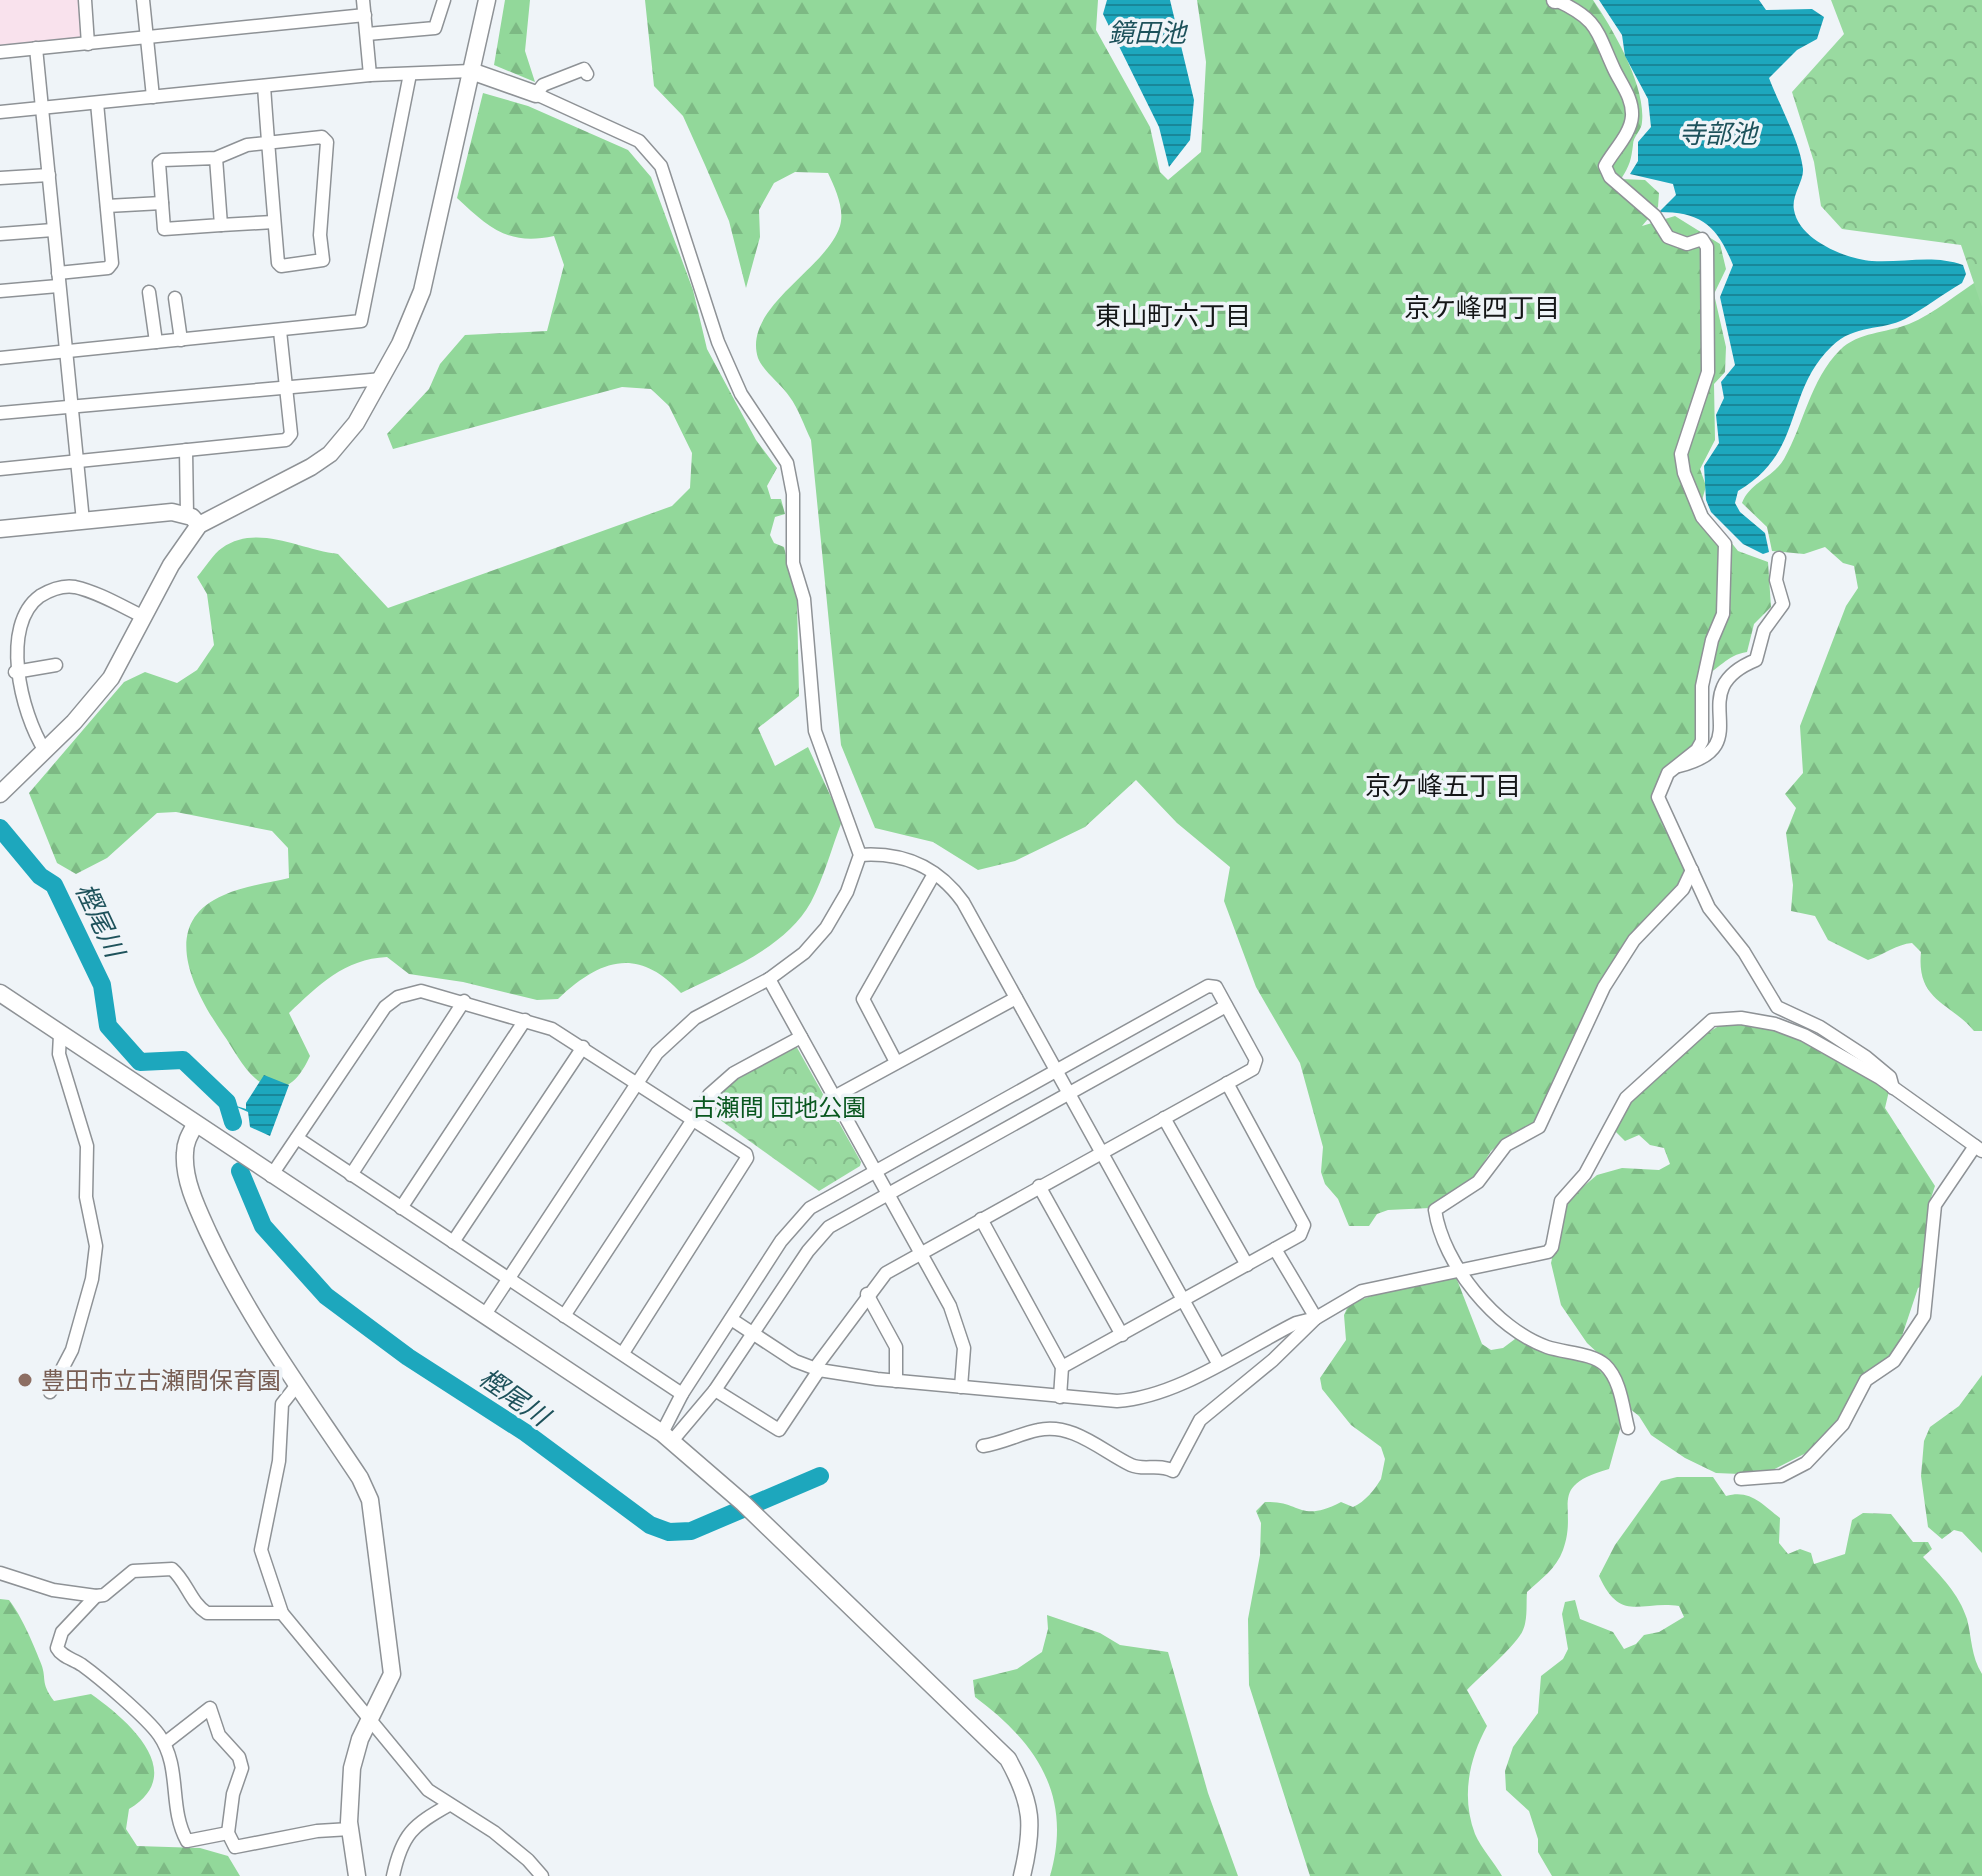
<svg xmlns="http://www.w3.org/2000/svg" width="1982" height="1876" font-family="Arial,'Noto Sans JP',sans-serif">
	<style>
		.education { fill: #f9e2ed }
		.forest { fill: url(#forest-firs) }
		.park { fill: url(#park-crowns) }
		.water { fill: url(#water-rules) }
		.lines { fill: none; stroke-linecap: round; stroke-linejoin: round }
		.river { stroke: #1da7bd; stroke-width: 18 }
		.minor-casing { stroke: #8e9296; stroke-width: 15 }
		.tertiary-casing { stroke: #8e9296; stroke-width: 19 }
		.minor { stroke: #fff; stroke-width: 12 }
		.tertiary { stroke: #fff; stroke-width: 16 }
		.education-dot { fill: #8d6e63; stroke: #eff4f8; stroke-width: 3 }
		.labels { text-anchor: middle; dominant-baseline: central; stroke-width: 7; stroke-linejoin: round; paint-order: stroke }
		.park-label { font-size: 24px; fill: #09571f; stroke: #eff4f8 }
		.education-label { font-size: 24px; fill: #785e54; stroke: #eff4f8; text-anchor: start }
		.water-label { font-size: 26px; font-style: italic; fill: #1e525b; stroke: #eff4f8 }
		.neighbourhood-label { font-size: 26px; fill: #151718; stroke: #eff4f8 }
	</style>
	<defs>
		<pattern id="forest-firs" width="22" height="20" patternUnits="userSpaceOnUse" patternTransform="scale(2)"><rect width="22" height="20" fill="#92d89a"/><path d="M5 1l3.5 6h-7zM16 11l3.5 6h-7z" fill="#7db984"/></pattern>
		<pattern id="park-crowns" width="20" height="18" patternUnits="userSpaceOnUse" patternTransform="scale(2)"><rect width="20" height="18" fill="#99daa0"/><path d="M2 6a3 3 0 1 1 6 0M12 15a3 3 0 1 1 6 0" fill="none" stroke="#83ba89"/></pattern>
		<pattern id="water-rules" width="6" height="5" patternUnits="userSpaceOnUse" patternTransform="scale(2)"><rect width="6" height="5" fill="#1da7bd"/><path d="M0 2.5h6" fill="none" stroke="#188799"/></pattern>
	</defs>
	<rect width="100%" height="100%" fill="#eff4f8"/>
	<polygon class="education" points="0,0 79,0 83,37 0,45"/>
	<g class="forest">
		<polygon points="505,0 530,0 525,51 535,82 494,65"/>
		<path d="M645 0H1098L1096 30 1150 127 1160 172 1168 180 1201 152 1206 62 1197 0H1593C1613 29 1646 86 1642 122 1642 130 1633 136 1633 145 1631 160 1630 165 1621 179L1645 180 1659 193 1658 207 1642 226 1675 216 1720 244 1726 269 1714 294 1726 347 1725 372 1714 384 1715 440 1700 469 1706 486 1701 504 1738 551 1768 562 1771 607 1754 624 1747 652C1726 655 1719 670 1701 678L1700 740 1659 780C1647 806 1676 844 1688 868L1682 887 1640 927 1579 1029 1555 1077 1538 1123 1503 1141 1491 1151 1473 1180 1430 1208 1388 1210 1377 1214 1369 1226H1349L1338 1199 1325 1184 1321 1172 1323 1147 1300 1063 1256 987 1224 901 1230 867 1177 823 1136 780 1085 827 1015 861 978 870 933 842 875 828 841 745 811 440C804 426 799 409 789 396 781 384 763 371 758 358 742 307 827 269 840 226 845 209 835 188 828 173L795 172 774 183 759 210 760 237 746 288 729 221 705 165 683 116 654 86Z"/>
		<path d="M483 93 528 106 628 150 651 177 693 290 707 349 756 440 777 468 767 486 771 499H781L785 514 775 517 770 535 774 543 784 547 797 600 799 696 758 728 775 766 808 747 842 821C832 847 824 877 811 902 786 948 725 971 681 993 638 946 600 959 558 999L537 1000 463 982 409 974 387 957C344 959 319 985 289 1013L310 1056C303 1071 291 1092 271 1087 248 1081 236 1052 223 1034 194 992 157 923 224 895 244 886 268 883 289 878L288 848 272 831 176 812 157 813 107 858 76 874 57 863 29 793 124 682 145 672 177 683 197 670 214 645 207 594 197 577C205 568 213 554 222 548 257 523 301 550 338 554L388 608 672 506 690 488 692 453 669 406 651 389 622 387 393 449 387 434 429 389 440 364 465 335 547 331 564 265 554 236C509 246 489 228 457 198Z"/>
		<path d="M1982 278V1031H1974C1950 1002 1916 1001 1921 952L1912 943C1897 944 1883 955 1868 960L1828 940 1815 916 1791 911 1793 885 1786 833 1796 808 1785 794 1803 773 1800 726 1846 606 1858 588 1854 566 1843 563 1825 547 1804 554 1772 551 1767 527 1742 503C1750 482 1773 478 1784 459 1804 424 1810 380 1840 350 1858 332 1886 333 1909 324 1934 314 1959 292 1982 278Z"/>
		<path d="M1741 1021C1788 1031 1855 1056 1889 1091L1885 1108 1935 1186 1928 1207 1924 1285 1918 1288 1900 1342 1888 1361 1872 1368 1862 1379 1851 1396 1845 1416 1810 1451 1763 1475 1716 1473 1685 1458 1651 1435 1639 1416 1625 1405 1612 1366 1587 1343 1561 1305 1551 1263 1565 1202 1597 1175 1622 1168 1659 1170 1670 1164 1664 1148 1650 1145 1639 1135 1625 1141 1613 1129 1639 1089 1712 1030 1726 1022Z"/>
		<path d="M1456 1277 1482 1344 1491 1350 1503 1348 1519 1336 1586 1360 1611 1374 1622 1422 1609 1469C1545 1487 1579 1506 1563 1550 1556 1569 1542 1578 1527 1592 1526 1603 1528 1619 1523 1630 1517 1645 1481 1675 1467 1690L1487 1726C1469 1759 1461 1797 1475 1834 1481 1848 1494 1862 1502 1876H1310L1249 1685 1248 1619 1260 1555 1261 1523 1256 1511 1265 1502C1301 1500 1299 1524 1341 1502L1353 1507C1365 1502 1375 1489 1381 1479L1385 1459 1381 1447 1351 1425 1322 1389 1320 1378 1346 1340 1344 1315 1349 1304 1374 1295Z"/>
		<polygon points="1982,1375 1982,1553 1962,1532 1954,1530 1942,1539 1928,1527 1921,1476 1924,1441 1930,1427 1959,1406"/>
		<path d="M1677 1477H1713L1726 1496C1750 1489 1762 1504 1780 1518L1779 1543 1788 1554 1800 1549 1811 1553 1814 1564 1845 1554 1852 1520 1863 1513 1891 1514 1913 1542H1928L1932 1549 1923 1557C1941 1576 1959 1594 1967 1619 1972 1639 1971 1656 1982 1674V1876H1552L1538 1852V1839L1529 1811 1506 1790 1505 1771 1513 1747 1538 1713 1541 1676 1563 1659 1568 1649 1562 1614 1565 1602 1575 1600 1580 1619 1613 1632 1624 1649 1636 1644 1644 1635 1659 1632 1684 1617 1679 1606C1641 1600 1621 1624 1599 1576L1615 1545 1661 1481Z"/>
		<path d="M0 1599 9 1600C21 1615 33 1643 40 1661 48 1679 39 1681 54 1701L91 1694C128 1720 189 1773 129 1809L126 1829 137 1846 200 1848 228 1856 240 1876H0Z"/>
		<path d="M1047 1615 1100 1633 1120 1645 1168 1652 1208 1793 1238 1876H1050C1073 1796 1037 1743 975 1697L973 1680 1017 1669 1042 1652 1048 1629Z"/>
	</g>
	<g class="park">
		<polygon points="1831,0 1982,0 1982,307 1961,245 1842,229 1821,206 1814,162 1792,92 1844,34"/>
		<polygon points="795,1044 861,1162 860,1166 819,1191 705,1109 737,1076"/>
	</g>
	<g class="water">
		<polygon points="1107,0 1170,0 1194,100 1190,140 1169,167 1159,127 1103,14"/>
		<path d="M1599 0H1759L1766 10 1812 9 1824 17 1817 39 1797 50 1769 78C1778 102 1801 144 1803 169 1804 181 1791 196 1794 210 1799 240 1846 259 1872 261 1903 263 1933 254 1963 265L1966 274 1962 283C1943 294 1925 308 1905 319 1881 331 1855 324 1832 346 1783 393 1805 452 1738 491L1735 503 1740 512 1765 533 1769 552 1763 554 1743 544 1711 512 1706 500 1704 466 1719 443 1716 415 1724 398 1721 382 1735 365 1720 297 1733 265C1717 226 1702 212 1659 212L1676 195 1673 184 1630 174 1638 161V142L1651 127 1648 99 1625 56 1622 35Z"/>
		<polygon points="264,1075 289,1085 270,1136 250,1127 248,1112 230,1104 246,1109 246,1103"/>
	</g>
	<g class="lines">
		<g class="river">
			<polyline points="0,828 40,876 54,885 102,985 108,1026 140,1062 183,1060 227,1102 233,1122"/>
			<polyline points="240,1171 263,1226 326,1296 408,1357 526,1433 650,1525 669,1532 691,1531 820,1476"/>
		</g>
		<g class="minor-casing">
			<g id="minor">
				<polyline points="85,0 88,44"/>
				<polyline points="143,0 153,97"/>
				<polyline points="363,0 370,75"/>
				<path d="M1556 0C1599 20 1596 30 1614 69 1621 84 1633 98 1632 116 1631 134 1613 151 1605 166L1610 177 1655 216 1668 237 1687 244 1702 239 1707 247 1708 372 1681 454 1684 473 1702 517 1725 544 1723 614 1712 640 1702 686V741L1697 750 1668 773 1658 797 1709 908 1744 952 1777 1007 1820 1027 1866 1057 1890 1077 1893 1088"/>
				<polyline points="367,34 435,28 444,0"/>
				<polyline points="36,48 83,521"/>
				<polyline points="0,52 365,15"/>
				<polyline points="0,112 370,75 471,71"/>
				<path d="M216 158 221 225 164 229 159 163 163 160 216 158 247 145 322 137 327 142 320 235 323 260 281 266 278 263C273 204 268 145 264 86"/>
				<polyline points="0,178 49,175"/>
				<polyline points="107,206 162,203"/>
				<polyline points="221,225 274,222"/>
				<polyline points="0,234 53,230"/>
				<polyline points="58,273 108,268 112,263 97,103"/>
				<polyline points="0,291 58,286"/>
				<polyline points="149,292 156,342"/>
				<polyline points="175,298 181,340"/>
				<polyline points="0,358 361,321 410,74"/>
				<polyline points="0,413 382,379"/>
				<polyline points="186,450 187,515"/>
				<polyline points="0,469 286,440 291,434 280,331"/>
				<polyline points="15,672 56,665"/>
				<path d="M45 751C20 712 0 625 40 596 50 590 63 585 75 587 98 592 123 607 144 617"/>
				<path d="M1679 766C1763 745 1678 692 1756 660L1764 630 1783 604 1776 580 1779 558"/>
				<path d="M860 855C903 852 937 866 963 902L1218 1363"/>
				<polyline points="769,979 950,1306 964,1348 961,1387"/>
				<polyline points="896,1062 863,999 934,874"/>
				<polyline points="834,1097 1016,998"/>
				<polyline points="1164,1118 1247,1265"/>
				<polyline points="297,1138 682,1394"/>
				<polyline points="351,1175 464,1001"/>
				<polyline points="271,1176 385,1007 398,997 421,991 552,1029 746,1154 747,1158 623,1353"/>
				<polyline points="1039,1186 1122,1335"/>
				<polyline points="401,1208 525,1020"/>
				<polyline points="981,1219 1062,1367 1060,1397"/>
				<polyline points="453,1242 583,1047"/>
				<polyline points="1275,1249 1316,1318"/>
				<polyline points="867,1294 896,1347 896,1381"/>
				<polyline points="484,1316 657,1053 695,1018 769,979 804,953 826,928 847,892 860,855 815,731 804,599 793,563 793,494 787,463 741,394 718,342 661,166 639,141 536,94 543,85 584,69 587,74"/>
				<polyline points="564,1316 709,1095 734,1073 801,1037"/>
				<path d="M731 1319 795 1361 819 1370 877 1379 1117 1401C1178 1397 1242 1350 1296 1323L1316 1318"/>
				<polyline points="1062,1367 1300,1235 1304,1225 1227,1083"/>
				<polyline points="297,1385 282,1404 279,1461 261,1550 282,1613 428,1790 494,1832 528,1860 542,1876"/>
				<polyline points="50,1392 72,1350 92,1279 96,1246 86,1197 87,1146 59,1054 60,1035"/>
				<path d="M1628 1428C1623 1409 1621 1380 1605 1365 1592 1353 1565 1353 1547 1347 1496 1329 1443 1264 1435 1210L1478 1182 1506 1145 1539 1127 1604 987 1634 940 1683 889 1692 870"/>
				<polyline points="662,1433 682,1394 781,1241 810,1208 1208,986 1216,987 1256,1060 1253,1069 886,1273 818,1364 819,1370 779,1430 715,1390"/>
				<polyline points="672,1441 715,1390 808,1251 829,1227 1226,1006"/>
				<path d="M983 1446C1003 1443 1019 1434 1038 1430 1072 1422 1102 1451 1131 1465 1144 1471 1159 1463 1173 1471L1200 1420 1273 1360 1316 1318 1362 1291 1548 1252 1552 1247 1561 1201 1585 1174 1626 1098 1712 1020 1741 1018 1775 1024 1804 1035 1880 1078 1982 1151"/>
				<polyline points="1741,1479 1781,1476 1806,1463 1843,1424 1866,1380 1894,1361 1924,1316 1935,1205 1975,1146"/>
				<path d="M0 1573 53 1590 96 1596 104 1595 133 1571 172 1569C187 1582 190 1602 207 1613H282"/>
				<path d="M96 1596 62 1632 57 1648C62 1657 73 1659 82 1665 100 1678 147 1718 159 1735 182 1768 168 1807 187 1841L228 1833"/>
				<polyline points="165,1743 210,1708 219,1735 239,1757 242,1768 233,1794 228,1833 235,1847 317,1831 350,1829"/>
				<path d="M393 1876C402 1834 413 1825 449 1805"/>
			</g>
		</g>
		<g class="tertiary-casing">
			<g id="tertiary">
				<polyline points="1555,0 1556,0"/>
				<polyline points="471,71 536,94"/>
				<polyline points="0,529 172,512 192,517 199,525"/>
				<polyline points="0,794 74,722 111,678 171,565 199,525 311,467 330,454 356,423 400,344 422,291 487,0"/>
				<path d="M0 993 662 1433 743 1503 1008 1759C1033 1804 1034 1826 1022 1876"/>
				<path d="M195 1125C190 1134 185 1142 185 1153 183 1180 198 1210 209 1234 250 1322 307 1398 360 1478L370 1500 392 1674 360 1739 352 1768 349 1822 357 1876"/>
			</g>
		</g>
		<use href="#minor" class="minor"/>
		<use href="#tertiary" class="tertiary"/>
	</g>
	<circle class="education-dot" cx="25" cy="1380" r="8"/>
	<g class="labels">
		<g class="park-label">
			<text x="779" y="1107">古瀬間 団地公園</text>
		</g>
		<g class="education-label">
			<text x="41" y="1380">豊田市立古瀬間保育園</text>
		</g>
		<g class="water-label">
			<text x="1147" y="33">鏡田池</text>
			<text x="1718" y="134">寺部池</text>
			<text transform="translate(100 920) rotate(65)">樫尾川</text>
			<text transform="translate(514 1397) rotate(35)">樫尾川</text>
		</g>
		<g class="neighbourhood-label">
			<text x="1482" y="308">京ケ峰四丁目</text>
			<text x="1173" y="316">東山町六丁目</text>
			<text x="1443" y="786">京ケ峰五丁目</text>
		</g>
	</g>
</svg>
